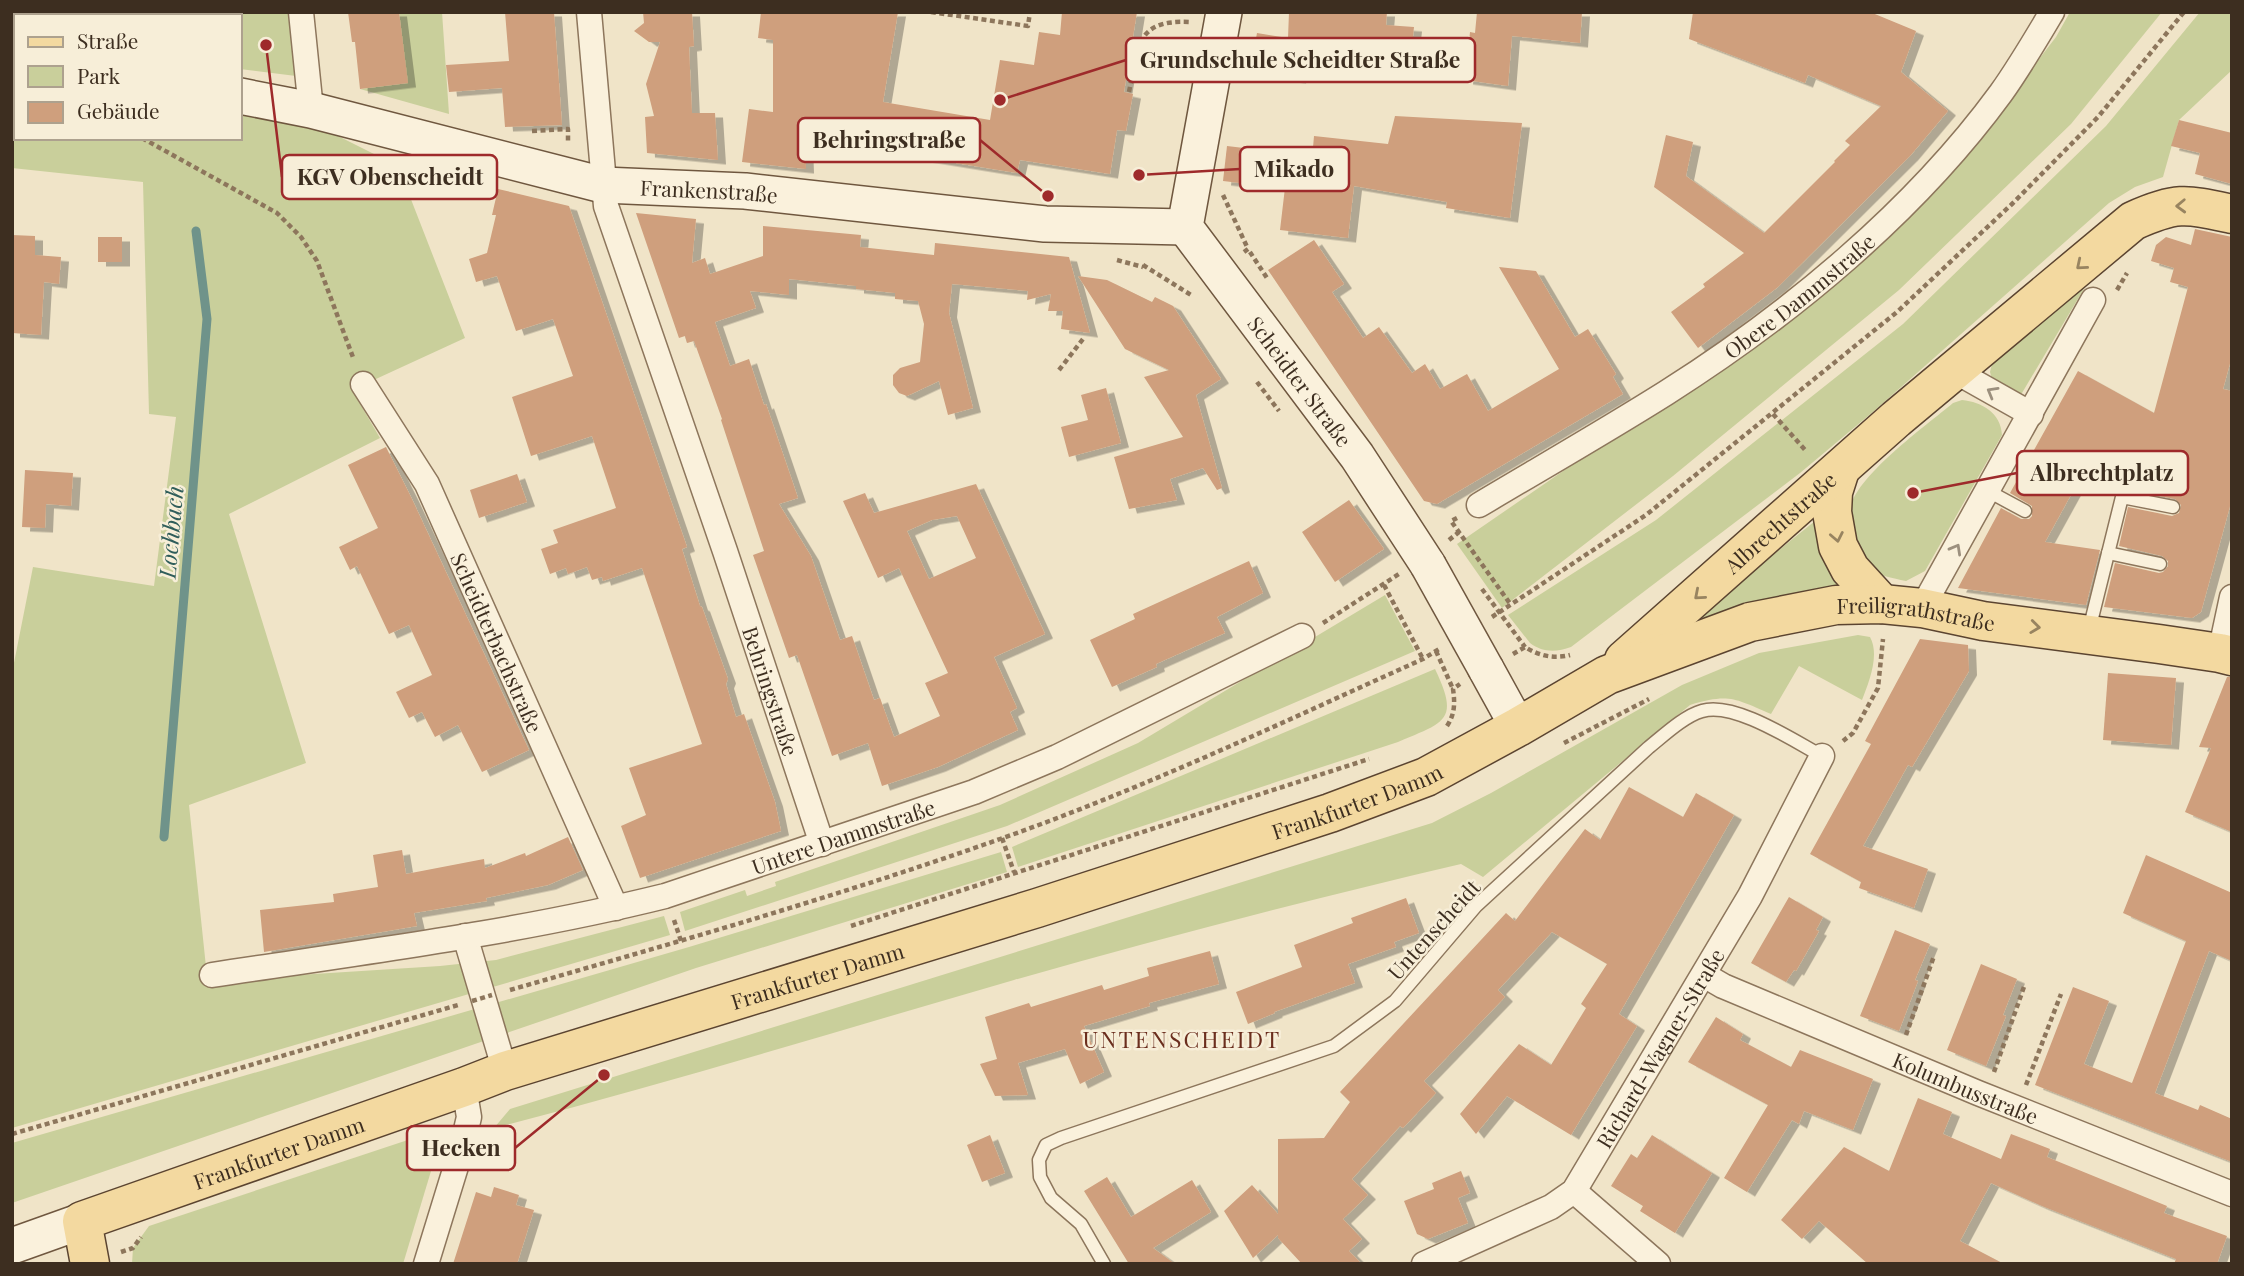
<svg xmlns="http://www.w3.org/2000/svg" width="2244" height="1276" font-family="'Playfair Display',serif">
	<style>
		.green { fill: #c9cf9b }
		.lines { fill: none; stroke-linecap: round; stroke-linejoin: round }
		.stream { stroke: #6f938a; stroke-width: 9 }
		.building { fill: #cf9f7d; fill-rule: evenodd; filter: url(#shadow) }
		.lane-casing { stroke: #8d765c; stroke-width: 15 }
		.street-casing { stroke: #8d765c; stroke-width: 27 }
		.secondary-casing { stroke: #6f573f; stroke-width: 38 }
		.primary-casing { stroke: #5b4430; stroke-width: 41 }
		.path { stroke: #8d765c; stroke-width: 4.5; stroke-dasharray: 5 3.5; stroke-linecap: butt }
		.lane { stroke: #faf1dc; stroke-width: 12 }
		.street { stroke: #faf1dc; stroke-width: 24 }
		.secondary { stroke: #faf1dc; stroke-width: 35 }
		.primary { stroke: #f3d9a0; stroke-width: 38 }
		.secondary-bridge-casing { stroke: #6f573f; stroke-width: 38; stroke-linecap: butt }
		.path-bridge { stroke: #8d765c; stroke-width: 4.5; stroke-dasharray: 5 3.5; stroke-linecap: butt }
		.secondary-bridge { stroke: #faf1dc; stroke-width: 35 }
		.oneway { stroke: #988460 }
		.oneway2 { stroke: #9c907e }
		.labels { text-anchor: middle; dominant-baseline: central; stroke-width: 5; stroke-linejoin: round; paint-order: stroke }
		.street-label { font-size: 21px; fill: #3d2e20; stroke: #f7eed8 }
		.water-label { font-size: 23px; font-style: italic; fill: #2f5d5a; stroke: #f7eed8 }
		.neighbourhood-label { font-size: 23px; letter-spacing: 2px; fill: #6b2e1e; stroke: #f7eed8 }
		.leader { fill: none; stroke: #9e2a2b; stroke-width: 2.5 }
		.callout-dot { fill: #9e2a2b; stroke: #f7eed8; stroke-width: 2.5 }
		.callout { fill: #f7eed8; stroke: #9e2a2b; stroke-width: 2.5 }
		.callout-label { font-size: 23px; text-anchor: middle; font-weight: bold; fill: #3d2e20 }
	</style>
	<defs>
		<filter id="shadow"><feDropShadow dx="8" dy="4.5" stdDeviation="0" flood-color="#0004"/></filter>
	</defs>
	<rect width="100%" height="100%" fill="#f0e4c8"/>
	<g class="green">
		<polygon points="12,12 288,12 296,76 240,69 240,16 16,16 16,37 12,37"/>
		<polygon points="399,12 442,12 449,114 360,89 407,83"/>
		<polygon points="2070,12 2162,12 2071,124 1899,290 1673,476 1502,608 1457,544 1582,458 1875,249 1954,170 2056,37"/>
		<path d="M2200 12H2232V70L2179 120 2163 177 2135 187 2109 203 1874 411 1800 473 1571 647C1557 652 1543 653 1530 643L1508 615 1656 520 1903 324 2106 126Z"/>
		<polygon points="16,93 16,138 240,138 240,109 300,117 398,166 465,338 352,390 380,438 229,514 306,763 189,805 208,986 267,977 440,966 496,960 664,916 670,935 12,1128 12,673 33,567 154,586 176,417 149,414 143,182 12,168 12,95"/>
		<polygon points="2085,287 2022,393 2018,394 1992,379 1990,372 1992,364"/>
		<path d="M1962 400C1982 402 2001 413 2002 435L1925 571 1906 581C1877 575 1865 573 1857 542 1854 532 1849 520 1850 510 1853 478 1927 425 1953 403Z"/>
		<polygon points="1815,521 1843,587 1703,621 1701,615 1704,610"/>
		<polygon points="1385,595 1415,651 1007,826 685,931 680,912 745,890 747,896 776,886 775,882 1000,805 1138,743"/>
		<path d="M1858 635 1870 637C1880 655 1869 682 1862 700L1799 666 1771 714C1735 699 1730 693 1690 705L1483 877 1461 864C1311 899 1162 938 1014 980 841 1030 669 1083 494 1128L510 1109 1432 823 1491 793 1682 685 1759 653Z"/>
		<path d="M1435 669C1460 721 1445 722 1398 742L1018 867 1012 847Z"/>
		<polygon points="1001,852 1007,872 696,968 12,1203 12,1143 689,947"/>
		<polygon points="444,1128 403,1264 132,1264 133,1248 149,1226"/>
	</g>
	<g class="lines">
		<polyline class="stream" points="164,837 207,319 196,231"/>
	</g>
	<g class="building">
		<polygon points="348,12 399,12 408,83 360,89 355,42 352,42"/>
		<polygon points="505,12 554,12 562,125 505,127 502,88 449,92 446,65 509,61"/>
		<polygon points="643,12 692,12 694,46 689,47 692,113 715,113 718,160 647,153 645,117 654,116 646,84 660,42 649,42 634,31 644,23"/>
		<polygon points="761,12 898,12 883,102 990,120 1000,60 1034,65 1039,32 1060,35 1062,12 1137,12 1124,92 1133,94 1126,131 1117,130 1110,174 1020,160 1017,173 894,153 893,158 805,140 806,169 742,162 749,109 773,112 773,40 758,38"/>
		<polygon points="1289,12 1387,12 1386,25 1414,27 1409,73 1361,67 1360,71 1301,64 1298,79 1250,71 1257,33 1288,38"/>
		<polygon points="1477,12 1582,12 1580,43 1512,36 1508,86 1465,80 1470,32 1475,33"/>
		<polygon points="1693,12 1870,12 1916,31 1901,72 1948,111 1910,156 1778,287 1698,348 1671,312 1705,287 1703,284 1744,253 1654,187 1666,135 1693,142 1686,176 1764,233 1835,162 1834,161 1850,145 1845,141 1881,106 1808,75 1805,83 1689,39"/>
		<polygon points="1395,116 1522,123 1510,218 1446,208 1447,202 1354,186 1348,238 1280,230 1286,179 1310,182 1314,136 1388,144"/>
		<polygon points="2179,120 2232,133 2232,184 2195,174 2200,153 2171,146"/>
		<polygon points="1227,146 1261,150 1257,185 1223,181"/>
		<polygon points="498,189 569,206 687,547 682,549 700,606 702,607 728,679 726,684 736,717 744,714 775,802 781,831 640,878 621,826 646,815 629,768 702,744 642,568 603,581 602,577 592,580 587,567 568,574 566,568 550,574 541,549 558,543 553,530 616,508 592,436 531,456 512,397 573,376 553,319 516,331 497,276 476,282 469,259 487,253 496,215 492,215"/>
		<path d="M636 213 696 219 692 263 705 258 710 274 763 256V226L861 235 860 247 934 255 935 243 1069 257 1090 333 1061 329 1063 311H1048L1051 294 1027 300 1028 291 952 284 949 313 973 408 948 415 939 381 907 396 899 393 893 385V375L900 368 920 362 924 324 918 301 895 299V293L856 289V286L789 279V295L750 291 756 308 715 322 730 366 749 359 764 405 766 404 798 498 779 504 811 556 840 640 852 636 874 700 880 698 894 737 940 716 925 683 948 673 899 568 878 578 843 501 865 493 874 513 976 484 1045 634 994 657 1017 708 1010 712 1018 730 938 767 882 786 868 743 832 756 797 655 789 658 753 555 764 551 721 420 722 419 694 341 687 343 685 336 679 338ZM957 516 976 558 929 579 907 531 932 520Z"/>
		<polygon points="2195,229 2232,237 2232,356 2223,389 2232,391 2232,499 2201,612 2192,618 2104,607 2115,563 2159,573 2163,572 2168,566 2168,561 2162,556 2119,546 2128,507 2172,516 2179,513 2181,505 2175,499 2124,489 2083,473 2045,542 2100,550 2086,605 1958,588 2001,508 2021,519 2029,519 2032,516 2032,506 2010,493 2078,371 2154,413 2188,287 2170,282 2174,268 2151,261 2156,245 2166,237 2191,245"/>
		<polygon points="12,235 35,236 35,255 61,257 59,284 44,282 41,335 12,333"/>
		<rect x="98" y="237" width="24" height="25"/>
		<polygon points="1314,240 1344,284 1332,292 1363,338 1379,327 1412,373 1425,364 1440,389 1467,374 1488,411 1559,369 1499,267 1536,271 1575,337 1588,329 1616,374 1613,377 1623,394 1437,504 1424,501 1268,270"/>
		<polygon points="1078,276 1107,280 1152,302 1155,297 1173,306 1221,379 1196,395 1222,488 1217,490 1203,468 1170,479 1177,500 1129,509 1114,457 1183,437 1144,377 1169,370 1125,349"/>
		<polygon points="1106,388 1121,443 1069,457 1061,427 1088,420 1081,395"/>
		<polygon points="386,447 411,497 529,750 482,772 458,725 435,737 422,712 409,718 396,692 432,675 409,625 389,634 357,566 350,570 339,547 378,528 348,465"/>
		<polygon points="25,470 73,473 71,506 46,504 45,528 22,527"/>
		<polygon points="517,474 527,502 479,518 470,490"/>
		<polygon points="1349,500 1384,549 1335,582 1302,532"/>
		<polygon points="1249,561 1263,593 1217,617 1225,633 1156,664 1157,667 1112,687 1090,640 1135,619 1133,614"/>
		<polygon points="1920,639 1968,645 1969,671 1912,767 1908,765 1863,846 1928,869 1914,908 1859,888 1861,882 1810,854 1871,744 1865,741"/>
		<polygon points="2108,673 2176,678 2171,745 2103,740"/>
		<polygon points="2227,677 2232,677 2232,832 2185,812 2211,748 2199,747"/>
		<polygon points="1629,787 1683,817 1696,793 1734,815 1619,1014 1637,1026 1571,1135 1507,1096 1476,1134 1460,1114 1519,1044 1551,1065 1586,1008 1581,1004 1607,964 1552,932 1498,990 1505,997 1424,1081 1436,1093 1403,1128 1400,1126 1352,1179 1368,1195 1343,1219 1362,1239 1349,1251 1362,1264 1302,1264 1278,1238 1278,1235 1253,1258 1224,1211 1252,1185 1278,1214 1278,1139 1324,1138 1350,1102 1340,1092 1506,913 1515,921 1585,829 1600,840"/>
		<polygon points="568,837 583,870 548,885 486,898 487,901 414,913 417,926 264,952 260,910 334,902 333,894 378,887 373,855 402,850 406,874 484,859 485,868 525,853 526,856"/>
		<polygon points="2146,855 2232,893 2232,961 2209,951 2155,1093 2198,1110 2200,1105 2232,1119 2232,1162 2035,1085 2073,987 2109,1001 2084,1064 2132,1083 2186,941 2123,913"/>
		<polygon points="1789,897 1823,917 1816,930 1819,931 1796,971 1794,970 1786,982 1751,963"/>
		<polygon points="1406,898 1419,933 1394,942 1396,947 1348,964 1355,983 1274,1012 1275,1013 1248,1024 1236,992 1302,967 1294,945 1353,923 1351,918"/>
		<polygon points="1895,930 1930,944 1915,980 1918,981 1899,1031 1860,1016"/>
		<polygon points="1210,951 1219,984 1149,1003 1150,1006 1084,1026 1104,1072 1080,1084 1065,1049 1018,1063 1028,1095 995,1096 980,1064 997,1059 985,1017 1029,1003 1031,1007 1102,985 1104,990 1149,976 1147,968"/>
		<polygon points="1981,964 2017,979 2003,1015 2006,1016 1986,1066 1947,1050"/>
		<polygon points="1716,1017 1743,1034 1740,1040 1791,1067 1800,1050 1873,1079 1853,1130 1804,1111 1799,1124 1792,1120 1747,1192 1724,1178 1768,1105 1688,1062"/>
		<polygon points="1918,1098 1952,1112 1943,1134 2001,1159 2011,1134 2050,1149 2047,1157 2167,1206 2164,1213 2227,1236 2217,1264 2174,1264 2176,1259 2042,1206 1991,1183 1960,1241 2004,1264 1868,1264 1819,1221 1802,1239 1781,1220 1844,1147 1889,1171"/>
		<polygon points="990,1135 1005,1173 982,1182 967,1145"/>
		<polygon points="1652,1135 1712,1173 1675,1233 1640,1211 1643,1206 1611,1186 1631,1154 1637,1158"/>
		<polygon points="1461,1171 1470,1193 1458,1198 1468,1223 1428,1239 1417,1234 1404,1201 1434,1189 1432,1183"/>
		<polygon points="1107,1177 1131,1217 1192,1180 1211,1212 1153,1248 1175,1264 1129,1264 1084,1191"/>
		<polygon points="494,1187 519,1195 516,1205 534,1210 517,1264 453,1264 476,1192 491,1197"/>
	</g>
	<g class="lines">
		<g class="lane-casing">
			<g id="lane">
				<polyline points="1988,491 2025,511"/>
				<polyline points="2108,553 2160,564"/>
				<polyline points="2089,630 2122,497 2173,507"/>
				<path d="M1104 1264 1081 1224 1051 1198 1040 1177 1039 1160 1046 1145 1061 1138 1334 1046 1395 1001 1476 906 1648 748C1663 736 1684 716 1702 711 1734 701 1794 741 1822 756"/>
			</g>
		</g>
		<g class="street-casing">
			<g id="street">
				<polyline points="301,12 311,110"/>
				<path id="s1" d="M589 12 606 206 725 551 822 844"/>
				<polyline points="1953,370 2031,414"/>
				<path id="s2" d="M363 384 427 484 616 908"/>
				<path id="s3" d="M1479 505C1541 468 1604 432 1666 393 1789 315 1914 212 2001 93 2019 68 2036 39 2052 12"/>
				<polyline points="1922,608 2093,300"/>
				<polyline points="2220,653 2232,597"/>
				<polyline points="465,936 505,1071"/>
				<path id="s4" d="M212 975C363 952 516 933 665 896L974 792 1057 757 1302 636"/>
				<path id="s5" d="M1704 975 1723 986 1978 1093 2232 1194"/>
				<polyline points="1574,1191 1658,1264"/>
				<polyline points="426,1264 462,1147 469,1117 464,1087"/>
				<path id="s6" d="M1424 1264 1551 1207 1574 1191 1750 896 1822 756"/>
			</g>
		</g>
		<g class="secondary-casing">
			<g id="secondary">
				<path id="s7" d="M1224 12 1185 227 1357 456 1428 565"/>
				<polyline points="12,68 16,67"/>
				<path id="s8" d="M240 96 311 110 603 185 745 191 1045 224 1185 227"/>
				<polyline points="1486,669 1518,727"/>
				<polyline points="12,1246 82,1221"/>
			</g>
		</g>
		<g class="primary-casing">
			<g id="primary">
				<polyline points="1840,470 1833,492 1832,512 1838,546 1850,569 1882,604"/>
				<path id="s9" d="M1624 660 1896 419 2133 221C2177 201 2186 204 2232 214"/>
				<path id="s10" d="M90 1264 82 1221 464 1087 505 1071 1037 908 1330 813 1426 777 1518 727 1607 675 1750 622 1836 605 1882 604 1922 608 1983 621 2159 644 2220 653 2232 656"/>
			</g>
		</g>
		<g class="path">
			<polyline points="931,12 1028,26 1030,12"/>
			<path d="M1129 92C1138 47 1135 19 1191 22"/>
			<polyline points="532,131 568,129 568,143"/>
			<polyline points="142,138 277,213 301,237 317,261 354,360"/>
			<polyline points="1223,195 1248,249"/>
			<polyline points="1244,252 1248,249 1267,278"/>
			<polyline points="1117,260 1143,267"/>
			<polyline points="1143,265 1191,295"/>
			<polyline points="2117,290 2127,273"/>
			<polyline points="1059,370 1083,339"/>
			<polyline points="1257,382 1279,411"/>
			<polyline points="1773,414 1807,452"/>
			<polyline points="1457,518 1451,521 1511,605"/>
			<polyline points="1449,540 1459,532"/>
			<polyline points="1384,585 1423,659"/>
			<polyline points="1492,617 1646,515 1897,312 2013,203 2098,117 2184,12"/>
			<polyline points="1323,623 1399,574"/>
			<path d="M1513 654 1525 647C1539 656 1554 659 1570 655"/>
			<path d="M1447 726C1455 714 1455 703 1453 689L1460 684"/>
			<polyline points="1843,741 1853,733 1878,688 1883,639"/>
			<polyline points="1564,743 1649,699"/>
			<polyline points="1002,838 1014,872"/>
			<polyline points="674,920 681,941"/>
			<polyline points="851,926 1369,759"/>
			<path d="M510 990C674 943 839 896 1000 839 1145 788 1283 722 1423 659L1439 649"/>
			<polyline points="1906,1035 1934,956"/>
			<polyline points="1994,1072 2025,984"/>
			<polyline points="2026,1085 2061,994"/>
			<polyline points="12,1134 458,1005"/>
			<polyline points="121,1252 133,1248 141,1237"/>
		</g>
		<use href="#lane" class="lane"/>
		<use href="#street" class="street"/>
		<use href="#secondary" class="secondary"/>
		<use href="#primary" class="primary"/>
		<g class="secondary-bridge-casing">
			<polyline id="secondary-bridge" points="1428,565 1486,669"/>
		</g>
		<g class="path-bridge">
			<polyline points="1482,589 1525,647"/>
			<polyline points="1436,651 1453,689"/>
			<polyline points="472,1001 492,995"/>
		</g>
		<use href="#secondary-bridge" class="secondary-bridge"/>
	</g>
	<defs><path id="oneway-chevron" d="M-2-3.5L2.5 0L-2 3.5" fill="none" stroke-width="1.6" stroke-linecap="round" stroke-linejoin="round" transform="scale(1.75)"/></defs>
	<g class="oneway">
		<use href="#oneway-chevron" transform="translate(2181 206) rotate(178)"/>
		<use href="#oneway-chevron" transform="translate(2081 265) rotate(140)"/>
		<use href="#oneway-chevron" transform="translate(1837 537) rotate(79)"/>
		<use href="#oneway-chevron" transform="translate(1699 595) rotate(139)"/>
		<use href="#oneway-chevron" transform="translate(2035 627) rotate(7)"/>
	</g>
	<g class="oneway2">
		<use href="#oneway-chevron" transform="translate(1992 392) rotate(-150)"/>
		<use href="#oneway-chevron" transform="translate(1956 549) rotate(-61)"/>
	</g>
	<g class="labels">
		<g class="street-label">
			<text stroke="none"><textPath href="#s8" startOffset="480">Frankenstraße</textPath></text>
			<text stroke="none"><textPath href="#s3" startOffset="383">Obere Dammstraße</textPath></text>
			<text stroke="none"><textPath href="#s7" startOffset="411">Scheidter Straße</textPath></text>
			<text stroke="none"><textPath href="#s9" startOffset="208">Albrechtstraße</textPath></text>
			<text stroke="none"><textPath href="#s10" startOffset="1988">Freiligrathstraße</textPath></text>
			<text stroke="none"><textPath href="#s2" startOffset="292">Scheidterbachstraße</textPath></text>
			<text stroke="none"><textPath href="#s1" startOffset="707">Behringstraße</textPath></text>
			<text stroke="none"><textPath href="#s10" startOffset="1386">Frankfurter Damm</textPath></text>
			<text stroke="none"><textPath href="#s4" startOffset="648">Untere Dammstraße</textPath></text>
			<text transform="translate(1433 929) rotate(-48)">Untenscheidt</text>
			<text stroke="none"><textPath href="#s10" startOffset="819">Frankfurter Damm</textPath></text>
			<text stroke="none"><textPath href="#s6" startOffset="334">Richard-Wagner-Straße</textPath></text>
			<text stroke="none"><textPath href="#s5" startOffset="285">Kolumbusstraße</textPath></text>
			<text stroke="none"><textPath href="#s10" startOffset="252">Frankfurter Damm</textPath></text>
		</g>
		<g class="water-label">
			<text transform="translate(170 532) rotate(-85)">Lochbach</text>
		</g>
		<g class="neighbourhood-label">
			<text x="1182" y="1038">UNTENSCHEIDT</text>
		</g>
	</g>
	<path class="leader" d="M1000 100L1126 60M1048 196L980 140M1139 175L1240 169M266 45L282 177M1913 493L2017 473M604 1075L515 1148"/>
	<g class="callout-dot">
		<circle cx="1000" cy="100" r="7"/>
		<circle cx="1048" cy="196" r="7"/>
		<circle cx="1139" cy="175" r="7"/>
		<circle cx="266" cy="45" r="7"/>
		<circle cx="1913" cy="493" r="7"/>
		<circle cx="604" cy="1075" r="7"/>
	</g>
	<g class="callout">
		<rect x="1126" y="38" width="349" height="44" rx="7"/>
		<rect x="798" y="118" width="182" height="44" rx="7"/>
		<rect x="1240" y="147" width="109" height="44" rx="7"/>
		<rect x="282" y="155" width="215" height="44" rx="7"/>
		<rect x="2017" y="451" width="171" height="44" rx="7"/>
		<rect x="407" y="1126" width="108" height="44" rx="7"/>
	</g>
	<g class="callout-label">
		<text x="1300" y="68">Grundschule Scheidter Straße</text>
		<text x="889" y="148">Behringstraße</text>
		<text x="1294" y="177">Mikado</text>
		<text x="390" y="185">KGV Obenscheidt</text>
		<text x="2102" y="481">Albrechtplatz</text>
		<text x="461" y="1156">Hecken</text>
	</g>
	<rect width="2244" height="1276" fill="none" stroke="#3d2e20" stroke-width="28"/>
	<rect x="14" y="14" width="228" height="126" fill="#f7eed8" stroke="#ada18e" stroke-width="2"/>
	<rect x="28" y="37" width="35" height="10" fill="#f3d9a0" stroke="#ada18e" stroke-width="2"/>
	<text x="77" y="49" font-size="21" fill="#3d2e20">Straße</text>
	<rect x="28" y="66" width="35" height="21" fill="#c9cf9b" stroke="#ada18e" stroke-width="2"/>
	<text x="77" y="84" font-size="21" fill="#3d2e20">Park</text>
	<rect x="28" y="102" width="35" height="21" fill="#cf9f7d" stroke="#ada18e" stroke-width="2"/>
	<text x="77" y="119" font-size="21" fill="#3d2e20">Gebäude</text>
</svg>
